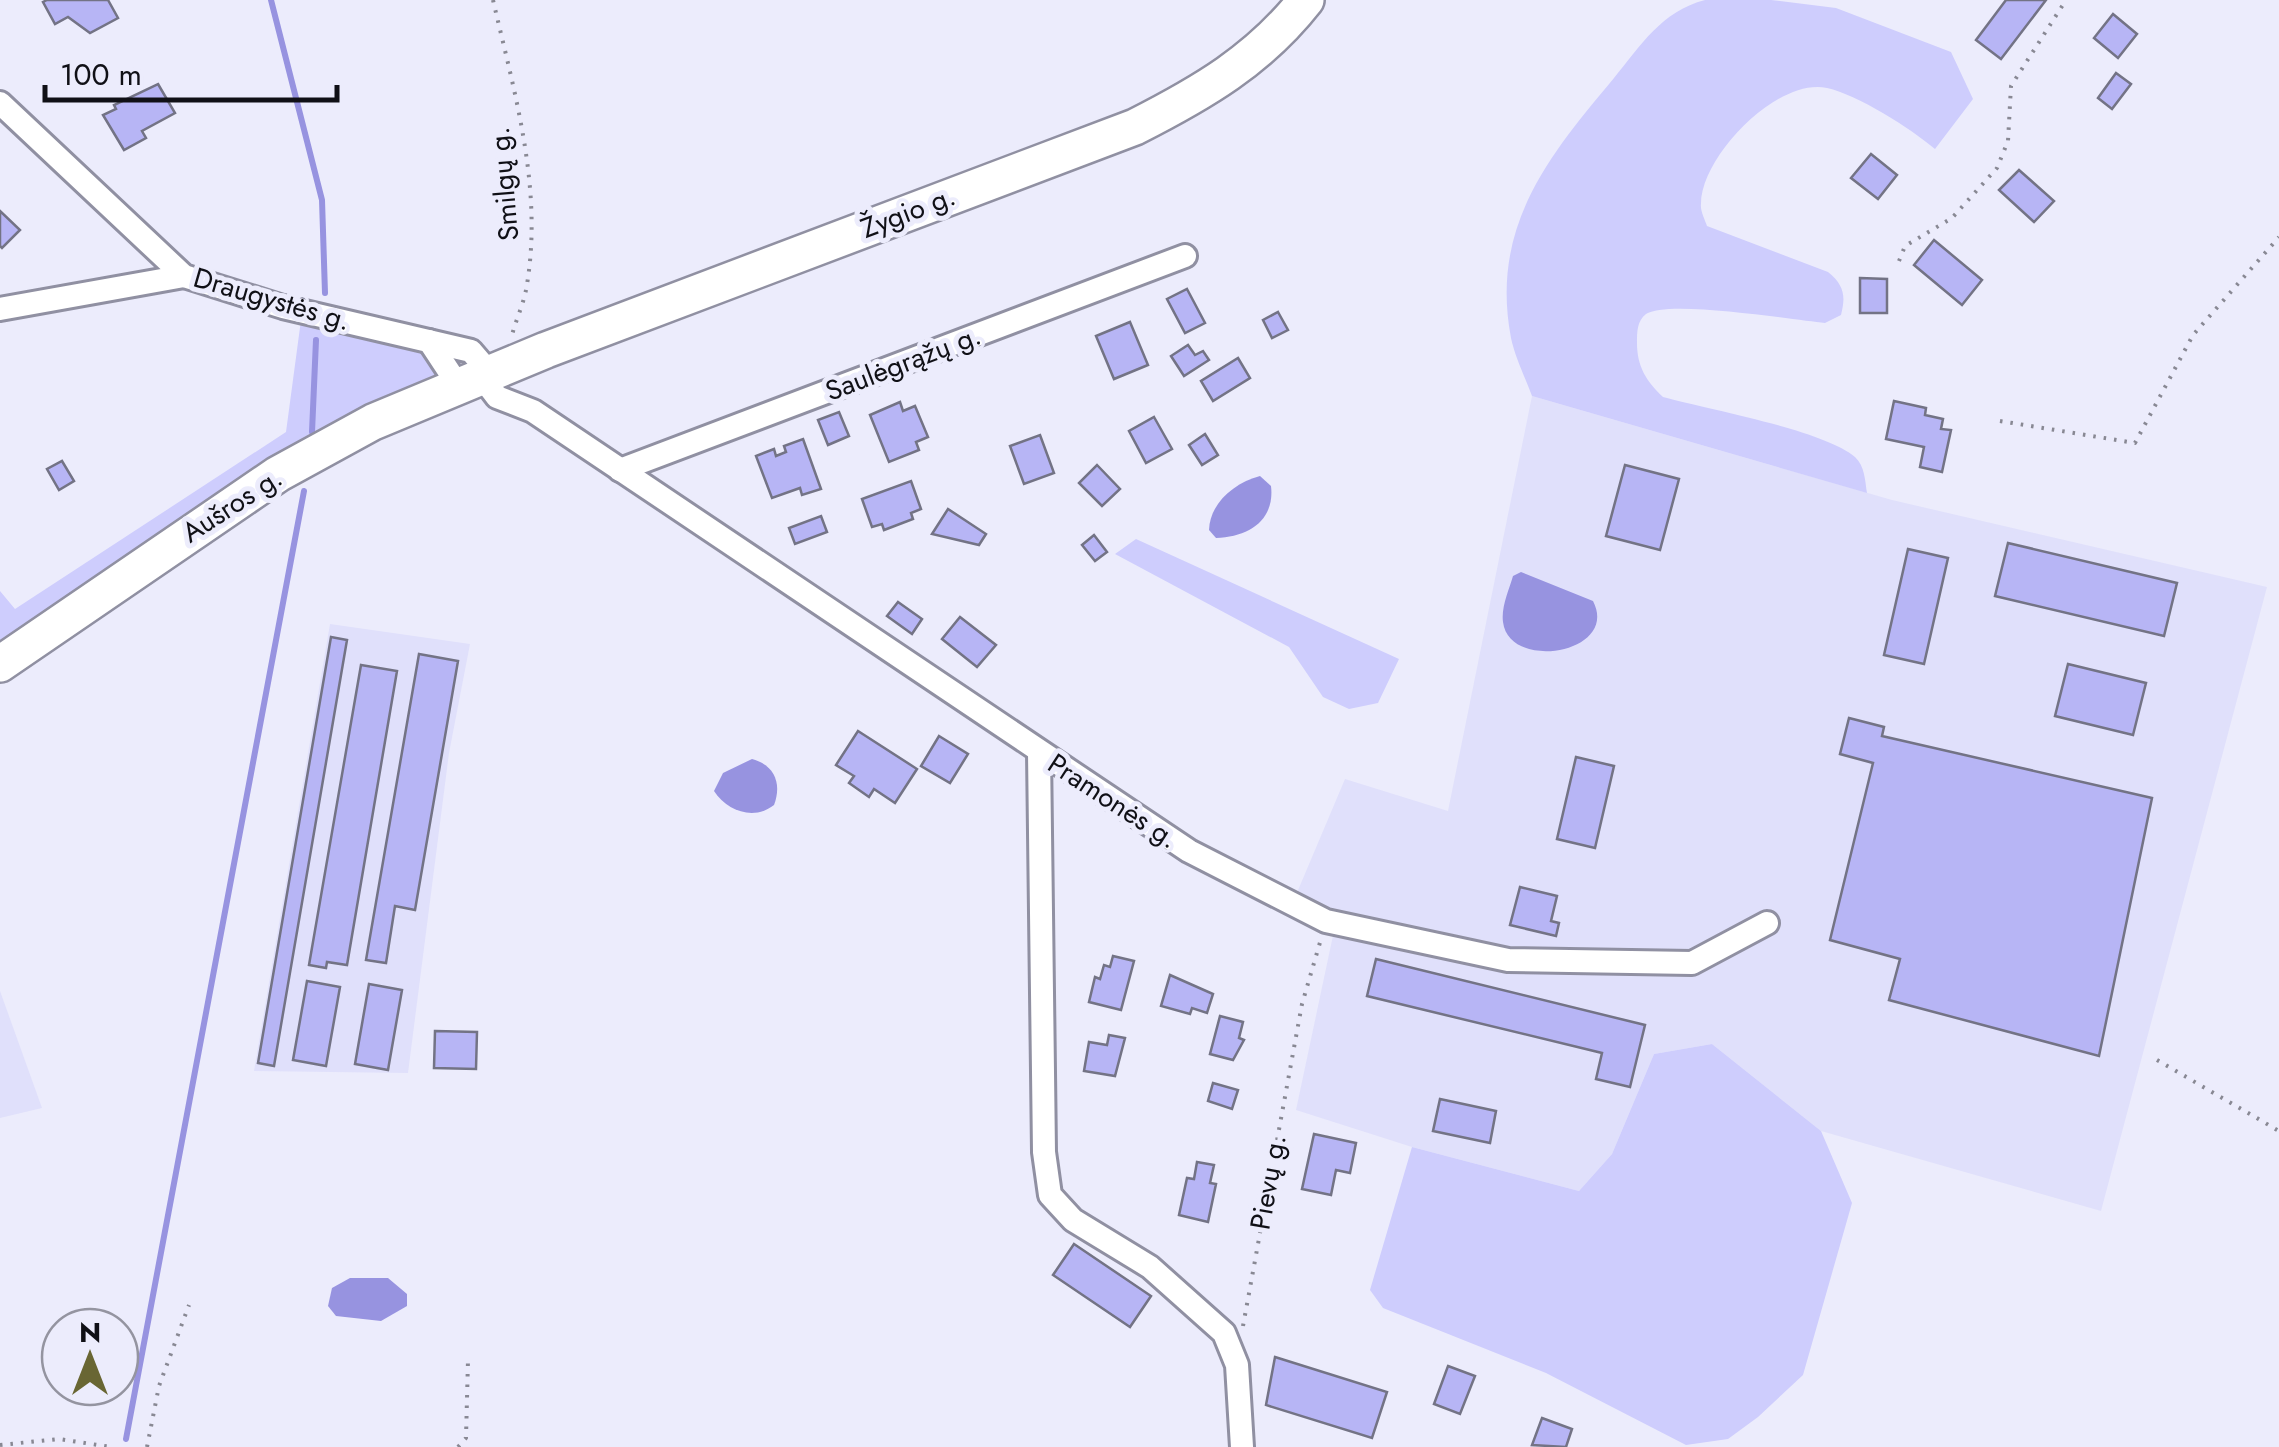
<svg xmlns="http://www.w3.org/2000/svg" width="2279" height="1447" font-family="Jost,sans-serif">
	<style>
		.built { fill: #e0e0fb }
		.green { fill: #cecdfd }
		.water { fill: #9793e0 }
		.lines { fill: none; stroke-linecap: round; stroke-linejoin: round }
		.stream { stroke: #9793e0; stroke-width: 6 }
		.building { fill: #b7b5f5; stroke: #737385; stroke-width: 2.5 }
		.minor-casing { stroke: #9090a2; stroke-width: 28 }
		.primary-casing { stroke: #9090a2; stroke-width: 40 }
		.path { stroke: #888893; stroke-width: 4; stroke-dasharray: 2.5 8; stroke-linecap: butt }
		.minor { stroke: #fff; stroke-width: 22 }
		.primary { stroke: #fff; stroke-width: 35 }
		.labels { text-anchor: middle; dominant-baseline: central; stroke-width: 10; stroke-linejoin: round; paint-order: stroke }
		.street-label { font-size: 28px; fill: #101016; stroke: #ececfc }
	</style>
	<rect width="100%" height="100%" fill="#ececfc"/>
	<g class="built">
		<polygon points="1532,396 1892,500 2267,587 2101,1211 1821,1131 1712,1044 1654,1054 1612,1154 1579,1191 1412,1147 1296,1110 1338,912 1296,895 1345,779 1448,811"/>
		<polygon points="330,624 470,644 449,753 408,1073 254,1071"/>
		<polygon points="0,991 42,1108 0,1118"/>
	</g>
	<g class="green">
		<path d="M1705 0H1771L1836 8 1951 52 1973 99 1935 149C1910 128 1858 95 1827 88 1778 77 1701 156 1701 204 1700 210 1705 220 1707 226L1828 272C1844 285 1846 296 1841 315L1825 323C1794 320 1668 299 1646 314 1637 321 1637 332 1637 343 1637 366 1646 381 1663 397 1707 409 1823 430 1855 457 1865 466 1865 481 1867 493L1532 396C1525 377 1515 357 1511 338 1490 227 1548 157 1614 78 1641 45 1662 11 1705 0Z"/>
		<polygon points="301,320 423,350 436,374 431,382 0,646 0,591 15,609 286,432"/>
		<polygon points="1136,539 1399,659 1378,703 1349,709 1323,697 1289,647 1115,554"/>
		<polygon points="1712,1044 1821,1131 1852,1203 1803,1375 1758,1417 1728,1439 1686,1445 1546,1373 1383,1308 1370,1290 1412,1147 1579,1191 1612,1154 1654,1054"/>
	</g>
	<g class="water">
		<path d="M1260 476 1271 486C1275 520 1249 537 1216 538L1209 530C1210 503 1234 483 1260 476Z"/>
		<path d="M1521 572 1593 601C1620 653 1509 672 1503 622 1501 607 1509 590 1513 576Z"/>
		<path d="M752 759C775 765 782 784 774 805 754 821 727 811 714 791L723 773Z"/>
		<polygon points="350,1278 388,1278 407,1294 407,1306 381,1321 336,1316 328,1306 332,1288"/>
	</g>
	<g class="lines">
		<g class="stream">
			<polyline points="271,0 322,200 325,293"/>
			<polyline points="312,432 316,340"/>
			<polyline points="126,1439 304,491"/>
		</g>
	</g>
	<g class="building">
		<polygon points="47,0 108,0 118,18 90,33 68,17 55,24 43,2"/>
		<polygon points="2006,0 2046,0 2001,59 1976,40"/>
		<polygon points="2113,14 2137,34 2118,58 2094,38"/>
		<polygon points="2116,73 2131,84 2112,109 2098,98"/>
		<polygon points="158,84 175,113 142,131 146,138 124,150 103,115 116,109 114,105"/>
		<polygon points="1871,154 1897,175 1878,199 1851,178"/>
		<polygon points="2019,170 2054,201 2034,222 1999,190"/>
		<polygon points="0,211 20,230 2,248 0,246"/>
		<polygon points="1934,240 1982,280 1962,305 1914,265"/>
		<polygon points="1860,278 1887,279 1887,313 1860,313"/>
		<polygon points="1187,289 1205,323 1185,333 1167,299"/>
		<polygon points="1278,312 1288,330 1272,338 1263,320"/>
		<polygon points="1130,322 1148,365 1114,379 1096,336"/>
		<polygon points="1188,345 1195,355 1203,351 1209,360 1184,376 1171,356"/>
		<polygon points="1238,358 1250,378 1213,401 1201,381"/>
		<polygon points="1894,401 1926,408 1925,415 1943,419 1941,429 1951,430 1942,472 1920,467 1924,447 1886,439"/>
		<polygon points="900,402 903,411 915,406 928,437 916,442 919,450 889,462 870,415"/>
		<polygon points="839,412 849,436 828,445 818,420"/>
		<polygon points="1154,417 1172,449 1146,463 1129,431"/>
		<polygon points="1205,434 1218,455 1202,465 1189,445"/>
		<polygon points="1040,435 1054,473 1024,484 1010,446"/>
		<polygon points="803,439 821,489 802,495 800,488 772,498 756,456 774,449 776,456 786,452 784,446"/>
		<polygon points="62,461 74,481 59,490 47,469"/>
		<polygon points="1097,465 1120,489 1102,506 1079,483"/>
		<polygon points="1625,465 1679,479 1660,550 1606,536"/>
		<polygon points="911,481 921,509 911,513 913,519 884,530 882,524 872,527 862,499"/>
		<polygon points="948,509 986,534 979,545 932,534"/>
		<polygon points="821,516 827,532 795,544 789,528"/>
		<polygon points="1094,535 1107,552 1095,561 1082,545"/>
		<polygon points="2008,543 2177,583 2164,636 1995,596"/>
		<polygon points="1908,549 1948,558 1924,664 1884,655"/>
		<polygon points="898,602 922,619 912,634 887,616"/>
		<polygon points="960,617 996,645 977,667 942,639"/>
		<polygon points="331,637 347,640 274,1066 258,1063"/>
		<polygon points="419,654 458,661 415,910 395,906 386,963 366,960"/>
		<polygon points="2068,664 2146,683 2133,735 2055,716"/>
		<polygon points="361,665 397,671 347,965 327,962 326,968 309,965"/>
		<polygon points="1849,718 1884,727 1882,736 2152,798 2099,1056 1889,1000 1900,959 1830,940 1873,763 1840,754"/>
		<polygon points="858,731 917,769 895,803 874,789 869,797 849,783 854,776 836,765"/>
		<polygon points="939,736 968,754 950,783 921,766"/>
		<polygon points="1576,757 1614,766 1595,848 1557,839"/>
		<polygon points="1520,887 1557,896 1551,921 1559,923 1556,936 1510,925"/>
		<polygon points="1113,956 1134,961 1121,1010 1089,1002 1095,977 1100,979 1104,965 1110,967"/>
		<polygon points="1376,959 1645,1025 1630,1087 1596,1079 1602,1053 1367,996"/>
		<polygon points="1170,975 1213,994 1207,1013 1192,1008 1190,1014 1161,1006"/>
		<polygon points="307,981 340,987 326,1066 293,1060"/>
		<polygon points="369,984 402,990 388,1070 355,1064"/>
		<polygon points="1220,1016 1243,1022 1239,1038 1244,1040 1233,1060 1210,1054"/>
		<polygon points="435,1031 477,1032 476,1069 434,1068"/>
		<polygon points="1109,1035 1125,1038 1115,1076 1084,1071 1089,1042 1107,1045"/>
		<polygon points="1213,1083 1238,1090 1232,1109 1208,1101"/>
		<polygon points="1440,1099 1496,1111 1490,1143 1433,1131"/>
		<polygon points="1314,1134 1356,1143 1350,1173 1336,1170 1331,1195 1302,1189"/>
		<polygon points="1197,1162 1214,1165 1210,1183 1216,1184 1208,1222 1179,1215 1187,1178 1194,1179"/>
		<polygon points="1074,1244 1151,1296 1130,1327 1053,1275"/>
		<polygon points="1275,1357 1387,1392 1372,1438 1266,1405"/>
		<polygon points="1448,1366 1475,1376 1460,1414 1434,1404"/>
		<polygon points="1542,1418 1572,1429 1566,1447 1532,1445"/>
	</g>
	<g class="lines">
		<g class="minor-casing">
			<g id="minor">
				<polyline points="0,103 184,276 283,307 471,351 489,372"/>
				<polyline points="0,309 184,276"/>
				<polyline points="429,341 458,385"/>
				<polyline points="481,376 497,397 533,411 1189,851 1326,921 1508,960 1692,963 1767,923"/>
				<polyline points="620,470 1185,256"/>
				<polyline points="1039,752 1044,1152 1050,1195 1073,1220 1150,1267 1224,1333 1237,1365 1242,1447"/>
			</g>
		</g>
		<g class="primary-casing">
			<path id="primary" d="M0 664 278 474 373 422 546 350 1135 127C1202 93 1259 60 1306 0"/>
		</g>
		<g class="path">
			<path d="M493 0C515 95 544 192 526 290 523 305 516 320 512 335"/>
			<polyline points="1899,261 1905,246 1952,218 1997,168 2008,141 2011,86 2066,0"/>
			<polyline points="2000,421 2135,443 2193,335 2279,237"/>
			<polyline points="2157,1060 2279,1131"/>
			<polyline points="1243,1326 1302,1004 1321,939"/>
			<polyline points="0,1445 59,1439 111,1447"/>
			<polyline points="147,1447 159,1386 189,1305"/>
			<polyline points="458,1447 466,1438 468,1360"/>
		</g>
		<use href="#minor" class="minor"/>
		<use href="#primary" class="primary"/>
	</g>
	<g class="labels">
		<g class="street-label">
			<text transform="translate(504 184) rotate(-95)">Smilgų g.</text>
			<text transform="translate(908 212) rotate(-21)">Žygio g.</text>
			<text transform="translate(272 299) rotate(16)">Draugystės g.</text>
			<text transform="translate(903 363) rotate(-21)">Saulėgrąžų g.</text>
			<text transform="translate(232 505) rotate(-33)">Aušros g.</text>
			<text transform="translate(1113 801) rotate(33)">Pramonės g.</text>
			<text transform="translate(1268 1182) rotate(-80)">Pievų g.</text>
		</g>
	</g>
	<g transform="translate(90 1357)"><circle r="48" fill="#ececfc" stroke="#9494a0" stroke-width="2.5"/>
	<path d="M0-8L18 38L0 25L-18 38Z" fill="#696633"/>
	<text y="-15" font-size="28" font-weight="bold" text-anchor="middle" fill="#101016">N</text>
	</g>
	<path d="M45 85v15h292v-15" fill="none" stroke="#101016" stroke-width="5"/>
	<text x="60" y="85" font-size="30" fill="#101016" stroke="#ececfc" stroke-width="8" paint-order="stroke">100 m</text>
</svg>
